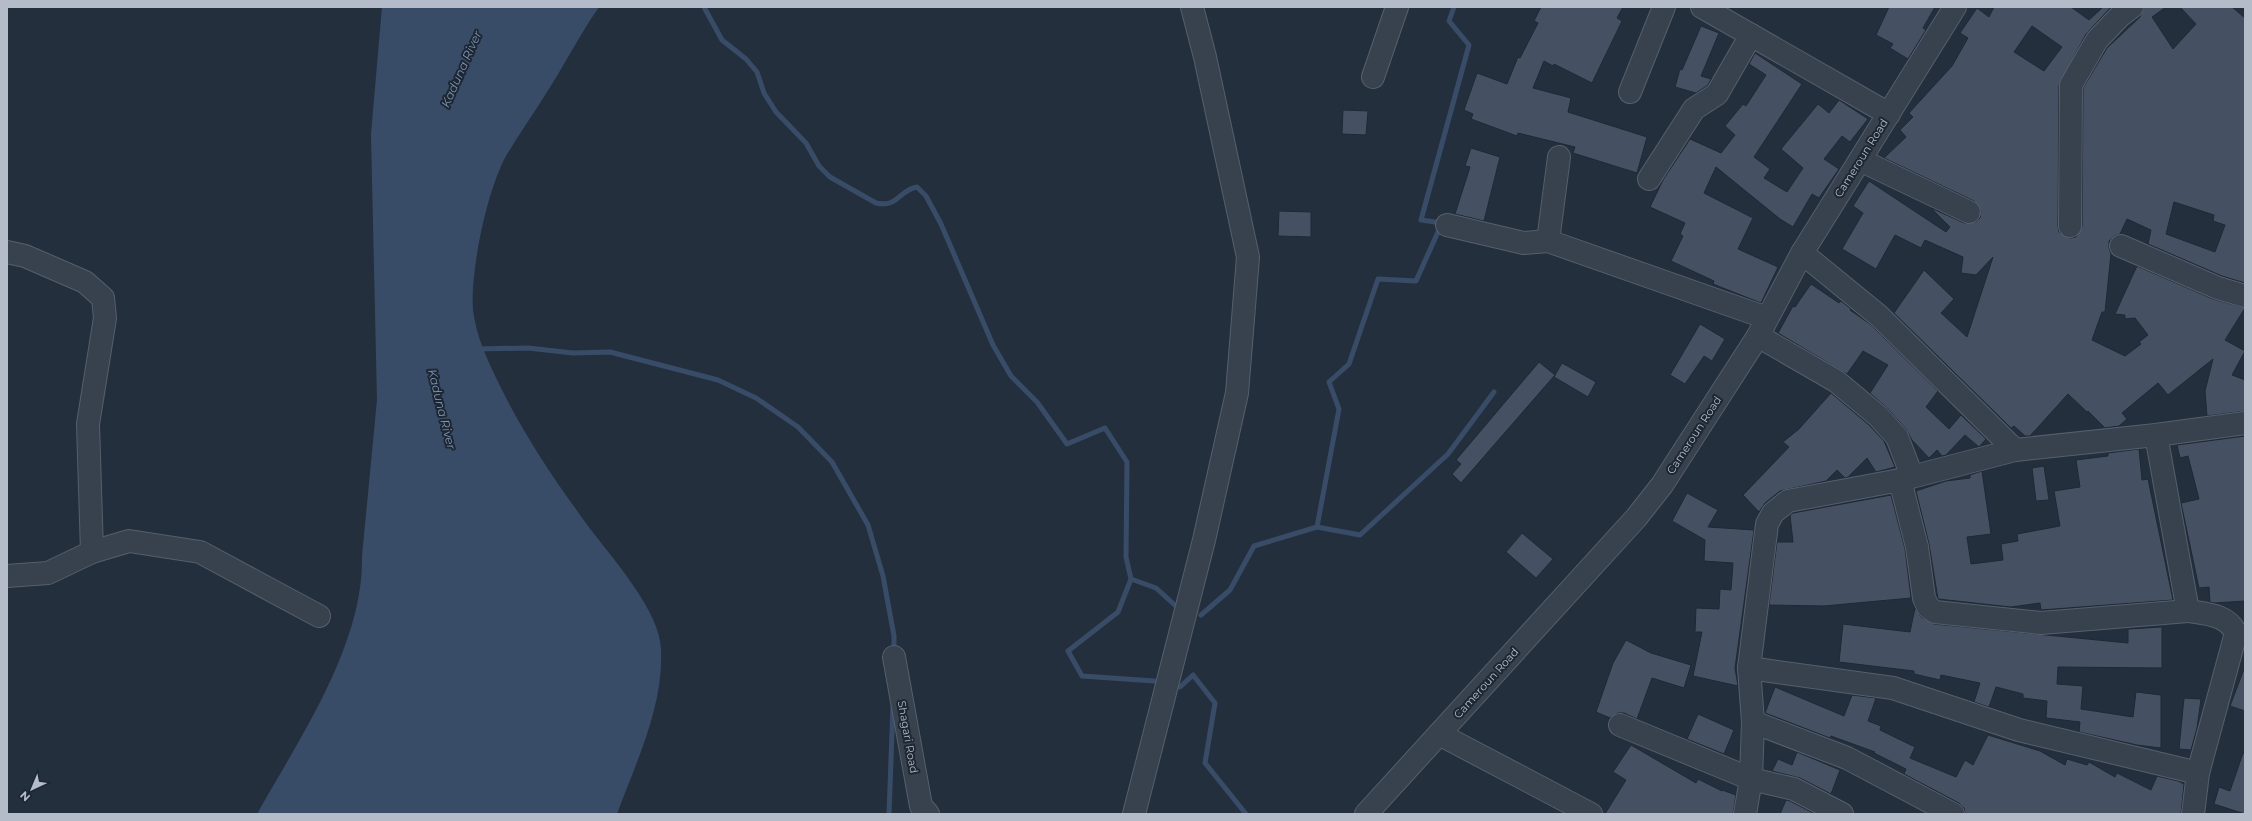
<svg xmlns="http://www.w3.org/2000/svg" width="2252" height="821" font-family="Montserrat,sans-serif">
	<style>
		.water { fill: #394c67 }
		.lines { fill: none; stroke-linecap: round; stroke-linejoin: round }
		.stream { stroke: #394c67; stroke-width: 5 }
		.building { fill: #455162; stroke: #1f2835; fill-rule: evenodd }
		.minor-casing { stroke: #565f6c; stroke-width: 24 }
		.minor { stroke: #38414e; stroke-width: 22 }
		.labels { text-anchor: middle; dominant-baseline: central; stroke-width: 4; stroke-linejoin: round; paint-order: stroke }
		.street-label { font-size: 11px; fill: #b4bcc9; stroke: #1d2633 }
		.water-label { font-size: 12px; font-style: italic; fill: #7c92b1; stroke: #1d2633 }
	</style>
	<rect width="100%" height="100%" fill="#242f3e"/>
	<path class="water" d="M382 7H599C580 34 565 64 547 92 534 113 519 134 506 156 487 190 470 272 473 310 476 336 487 359 498 382 525 437 555 481 591 530 614 560 660 612 661 649 664 706 636 762 617 814H257C299 739 364 645 362 556L377 400 371 134Z"/>
	<g class="lines">
		<g class="stream">
			<path d="M704 7 722 40 746 59 757 72 764 93 776 112 806 143 819 166 830 177 876 203C898 208 899 190 917 187L926 196 941 224 993 345 1011 376 1037 402 1067 444 1105 428 1127 462 1126 557 1131 579 1118 612 1068 651 1082 676 1154 681"/>
			<polyline points="475,349 528,348 573,353 610,352 718,380 756,398 798,427 832,462 868,525 883,576 894,636 894,653"/>
			<polyline points="1317,527 1339,409 1329,382 1349,364 1378,279 1416,281 1442,223 1421,220 1469,45 1449,21 1454,7"/>
			<polyline points="1131,579 1156,588 1177,607"/>
			<polyline points="1201,615 1230,590 1254,546 1317,527 1360,535 1448,454 1494,392"/>
			<polyline points="1180,687 1193,675 1215,703 1205,763 1246,814"/>
			<polyline points="889,814 893,705"/>
		</g>
	</g>
	<g class="building">
		<polygon points="1541,7 1623,7 1617,18 1622,21 1592,83 1554,64 1553,66 1544,61 1533,88 1571,98 1568,112 1647,137 1637,173 1573,153 1575,147 1518,133 1517,136 1471,119 1473,114 1464,110 1477,73 1507,84 1518,57 1520,58 1538,23 1534,21"/>
		<polygon points="1889,7 1935,7 1923,28 1926,30 1908,59 1890,48 1893,44 1876,35"/>
		<path d="M1994 7H2071L2089 20 2103 7H2111L2086 34 2059 85 2058 226 2059 232 2070 238 2076 237 2082 226 2083 88 2107 48 2140 17 2144 7H2166L2152 17 2173 49 2196 24 2180 7H2232L2245 18V283L2222 276 2148 244 2151 230 2127 219 2120 234 2114 236 2109 241V248L2111 254 2105 312H2102L2092 340 2125 356 2141 344 2139 342 2148 335 2135 318 2125 319V315L2115 314 2137 266 2213 299 2245 308 2225 340 2245 351 2232 375 2245 380V411L2207 416 2205 391 2213 359 2168 395 2158 383 2122 413 2127 419 2119 426 2105 428 2088 411 2087 412 2068 394 2030 436H2025L2014 426 2011 428 1894 313 1924 270 1954 299 1941 313 1967 337 1993 257 1976 275 1961 273 1963 257 1925 240 1921 248 1895 235 1876 269 1842 249 1863 213 1853 206 1869 181 1946 232 1950 227 1931 208 1964 223 1976 222 1980 218 1981 211 1974 201 1884 158 1906 137 1900 130 1913 117 1909 113 1952 66 1968 38 1960 33 1977 8 1989 17ZM2032 26 2062 47 2044 71 2014 52ZM2174 202 2214 215 2213 221 2225 225 2215 252 2166 234Z"/>
		<polygon points="1701,26 1719,33 1701,76 1711,79 1708,85 1696,93 1675,87 1680,69 1682,70"/>
		<polygon points="1755,53 1802,84 1754,157 1770,169 1764,178 1787,192 1803,168 1781,149 1818,104 1829,113 1839,100 1868,119 1850,142 1842,136 1824,159 1839,169 1819,198 1812,194 1793,227 1780,219 1716,167 1704,193 1753,218 1738,249 1778,267 1761,303 1713,284 1714,281 1671,261 1683,236 1680,234 1685,223 1650,207 1663,180 1690,139 1721,153 1735,135 1725,126 1743,104 1746,106 1766,75 1749,64"/>
		<polygon points="1343,110 1368,111 1366,135 1342,134"/>
		<polygon points="1471,148 1500,157 1484,221 1455,214 1470,167 1465,166"/>
		<polygon points="1279,211 1311,212 1311,237 1278,236"/>
		<polygon points="1811,284 1839,303 1841,301 1851,309 1850,310 1870,324 1938,391 1926,407 1949,429 1961,415 1986,439 1979,447 1965,435 1946,455 1942,456 1937,450 1929,458 1912,440 1906,429 1887,408 1870,393 1888,365 1863,351 1847,374 1778,333 1793,306 1795,307"/>
		<polygon points="1700,324 1725,339 1712,361 1704,356 1685,384 1670,375"/>
		<polygon points="1539,362 1555,375 1461,483 1452,474 1461,464 1456,460"/>
		<polygon points="1562,363 1596,382 1588,397 1554,377"/>
		<polygon points="1831,393 1869,425 1884,441 1895,467 1876,472 1867,458 1848,477 1845,478 1837,470 1826,481 1780,491 1765,503 1759,512 1743,495 1789,447 1783,442 1799,429"/>
		<polygon points="2245,436 2245,601 2214,603 2210,602 2209,587 2199,588 2181,503 2199,499 2188,456 2180,458 2177,445"/>
		<polygon points="2139,449 2142,480 2148,479 2173,600 2041,610 2040,603 2011,607 1938,599 1929,544 1916,491 1946,481 1970,478 1970,475 1982,471 1991,534 1967,537 1971,564 2003,560 2001,544 2018,541 2017,534 2060,526 2054,491 2080,487 2076,460 2108,456 2108,453"/>
		<polygon points="2044,466 2049,500 2036,501 2032,468"/>
		<polygon points="1687,493 1718,510 1708,527 1754,530 1735,668 1738,686 1693,676 1702,632 1695,632 1696,608 1719,609 1720,589 1731,590 1733,563 1704,561 1705,540 1672,521"/>
		<polygon points="1891,495 1905,549 1911,598 1824,606 1769,605 1777,542 1793,542 1790,515 1793,513"/>
		<polygon points="1522,533 1553,559 1536,578 1506,552"/>
		<polygon points="1915,608 1921,617 1934,624 2128,643 2128,629 2162,627 2162,668 2058,667 2057,684 2083,686 2081,709 2133,717 2136,692 2161,695 2161,748 2137,745 2079,732 2080,722 2046,718 2047,701 2023,698 2023,694 1996,687 1989,707 1974,702 1980,683 1941,675 1940,680 1914,674 1914,671 1839,662 1843,624 1910,632"/>
		<polygon points="1626,640 1651,653 1691,665 1684,688 1652,678 1637,719 1624,713 1618,713 1610,718 1596,712 1613,663"/>
		<polygon points="2244,669 2245,669 2245,711 2230,706"/>
		<polygon points="1775,687 1844,716 1852,695 1876,698 1868,721 1881,726 1880,730 1915,747 1910,758 1956,777 1965,760 1973,765 1988,735 2040,751 2065,765 2067,759 2087,765 2089,762 2115,777 2117,773 2151,790 2157,776 2178,781 2184,784 2181,814 1965,814 1964,808 1959,803 1904,774 1906,769 1874,753 1875,752 1831,736 1830,738 1765,713"/>
		<polygon points="2184,698 2201,699 2197,728 2191,750 2179,749"/>
		<polygon points="1698,714 1734,730 1724,754 1687,739"/>
		<polygon points="1631,745 1696,783 1698,779 1722,791 1722,790 1736,795 1733,814 1605,814 1626,780 1613,772"/>
		<polygon points="1797,752 1840,770 1831,794 1800,778 1772,771 1778,759 1792,765"/>
		<polygon points="2243,753 2245,754 2245,814 2214,804 2219,787 2230,791"/>
		<polygon points="1786,800 1790,801 1815,814 1780,814"/>
	</g>
	<g class="lines">
		<g class="minor-casing">
			<g id="minor">
				<polyline points="1702,7 1889,114"/>
				<polyline points="1373,77 1397,7"/>
				<polyline points="1630,92 1664,7"/>
				<polyline points="1860,160 1969,212"/>
				<polyline points="1649,179 1694,109 1717,94 1751,35"/>
				<polyline points="1447,225 1524,243 1548,241 1767,318"/>
				<polyline points="2070,226 2071,85 2097,40 2120,16 2132,7"/>
				<polyline points="1548,241 1559,157"/>
				<polyline points="2121,246 2218,288 2245,296"/>
				<polyline points="7,252 25,256 85,282 103,298 105,318 88,424 92,552"/>
				<polyline points="1802,253 1878,315 2015,450"/>
				<polyline points="1758,336 1836,381 1878,416 1897,437 1912,476"/>
				<path d="M2156 435 2188 611C2206 614 2227 614 2236 633L2198 773 2193 814"/>
				<polyline points="1900,480 1917,547 1924,598 1928,607 1935,612 2041,623 2188,611"/>
				<polyline points="7,576 48,573 92,552 129,541 200,552 319,616"/>
				<polyline points="894,657 921,806 928,814"/>
				<polyline points="1749,668 1893,688 2019,730 2198,773"/>
				<polyline points="1753,722 1847,758 1953,814"/>
				<polyline points="1620,725 1751,779 1794,789 1842,814"/>
				<polyline points="1439,734 1591,814"/>
				<polyline points="1134,814 1204,540 1237,393 1248,257 1205,57 1192,7"/>
				<polyline points="1366,814 1636,518 1662,485 1758,336 1802,253 1955,7"/>
				<polyline points="1745,814 1751,779 1753,722 1749,668 1767,524 1773,513 1788,501 1900,480 2015,450 2156,435 2245,423"/>
			</g>
		</g>
		<use href="#minor" class="minor"/>
	</g>
	<g class="labels">
		<g class="street-label">
			<text transform="translate(1861 158) rotate(-58)">Cameroun Road</text>
			<text transform="translate(1694 435) rotate(-57)">Cameroun Road</text>
			<text transform="translate(1486 683) rotate(-48)">Cameroun Road</text>
			<text transform="translate(908 737) rotate(80)">Shagari Road</text>
		</g>
		<g class="water-label">
			<text transform="translate(461 69) rotate(-66)">Kaduna River</text>
			<text transform="translate(442 409) rotate(76)">Kaduna River</text>
		</g>
	</g>
	<rect width="2252" height="821" fill="none" stroke="#b4bcc9" stroke-width="16"/>
	<g transform="translate(32 789) rotate(224)" stroke="#1d2633" stroke-width="3" paint-order="stroke">
	<path d="M0-3L7 15L0 10L-7 15Z" fill="#b4bcc9"/>
	<text y="-6" font-size="11" font-weight="bold" text-anchor="middle" fill="#b4bcc9">N</text>
	</g>
</svg>
